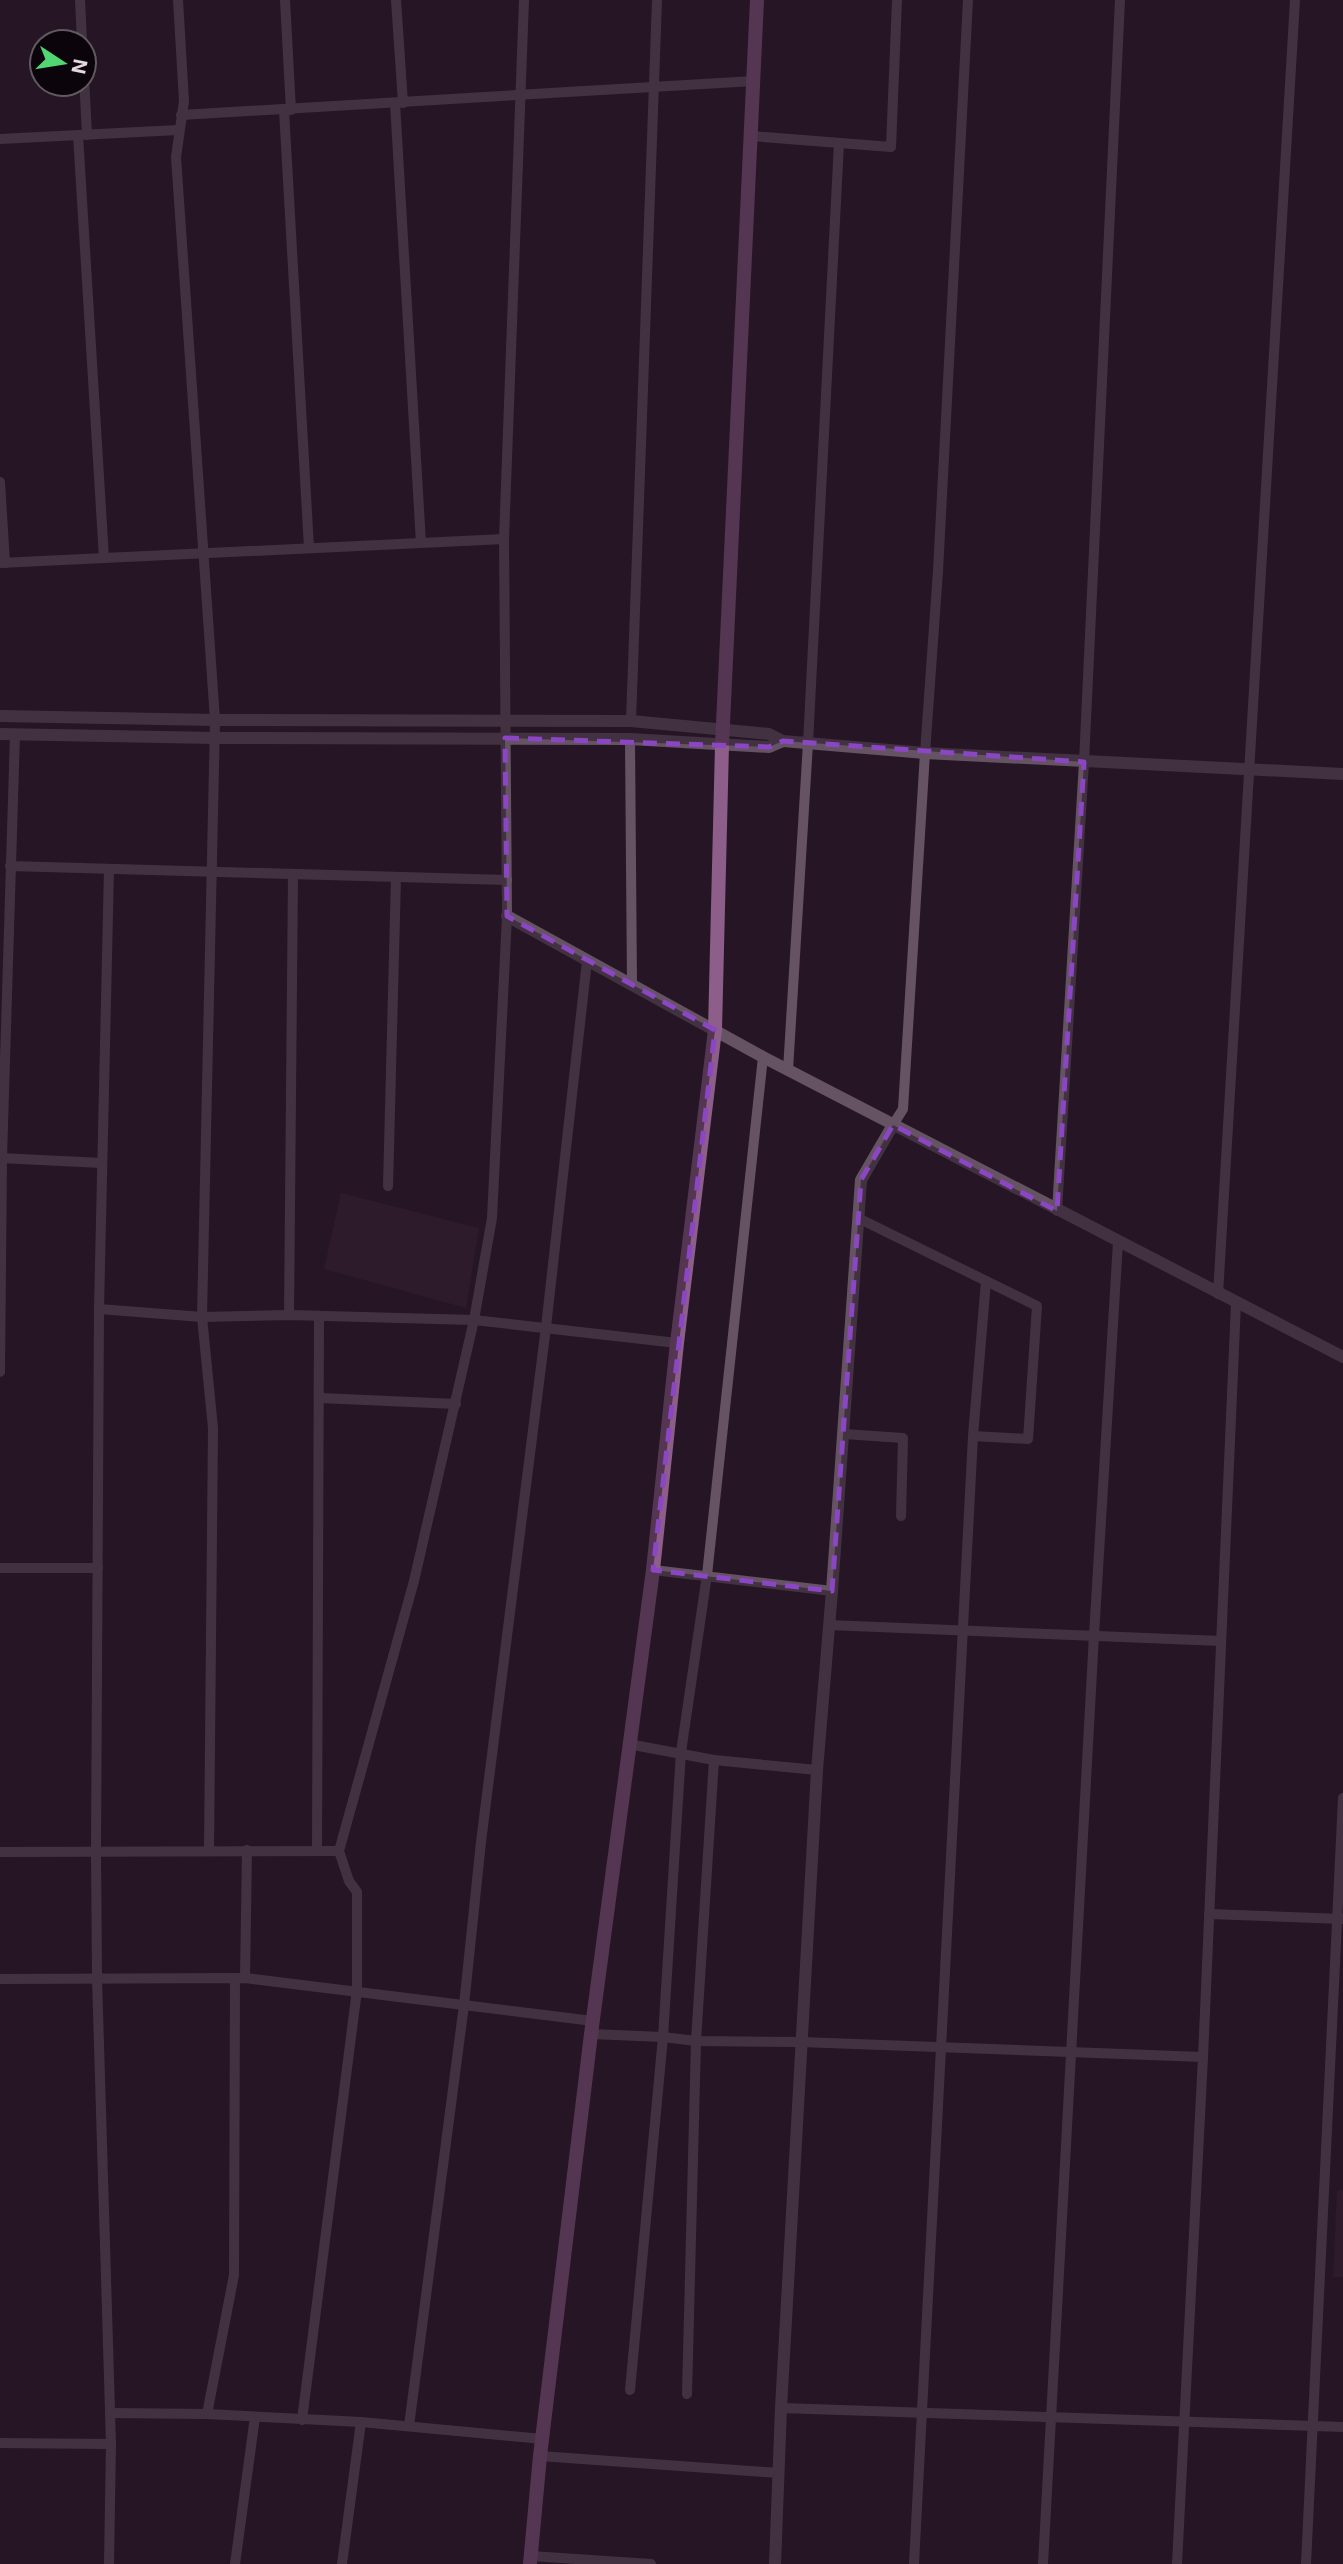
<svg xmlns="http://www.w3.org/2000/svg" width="1343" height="2564" font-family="Inter,sans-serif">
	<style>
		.built { fill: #352033 }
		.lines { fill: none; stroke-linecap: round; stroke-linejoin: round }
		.minor { stroke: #655364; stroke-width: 10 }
		.tertiary { stroke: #655364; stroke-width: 12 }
		.secondary { stroke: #655364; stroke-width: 12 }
		.primary { stroke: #8e5e8b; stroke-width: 14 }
		.marked { fill: none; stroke: #8b46c4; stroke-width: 5; stroke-dasharray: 14 9; stroke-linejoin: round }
	</style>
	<rect width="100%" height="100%" fill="#261625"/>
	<g class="built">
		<polygon points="341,1193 479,1228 466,1308 324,1269"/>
		<polygon points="1337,2190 1343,2190 1343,2277 1333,2277"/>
	</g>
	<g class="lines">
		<g class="minor">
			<polyline points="80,0 82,42"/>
			<polyline points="178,0 184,101 176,157 215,720 202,1317 213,1428 209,1850"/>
			<polyline points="285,0 291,110"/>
			<polyline points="396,0 403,103"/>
			<polyline points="84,77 87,135"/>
			<polyline points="395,103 421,543"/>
			<polyline points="284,110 309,548"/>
			<polyline points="181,115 754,81"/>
			<polyline points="78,135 104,558"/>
			<polyline points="751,136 891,147 897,0"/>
			<polyline points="0,139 178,130"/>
			<polyline points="0,482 5,563"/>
			<polyline points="0,563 504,539"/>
			<polyline points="631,721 657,0"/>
			<polyline points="630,739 632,986"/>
			<polyline points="10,866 507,880"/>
			<polyline points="788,1070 808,743 839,143"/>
			<polyline points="893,1125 903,1109 925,753 938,571 968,0"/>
			<polyline points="0,1158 102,1163"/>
			<polyline points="388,1186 396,877"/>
			<polyline points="1057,1211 1084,762 1120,0"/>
			<polyline points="858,1218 1037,1306 1028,1439 973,1436"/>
			<polyline points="1218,1294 1295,0"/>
			<polyline points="99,1309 202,1317 289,1315 474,1320 677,1343"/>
			<polyline points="289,1315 293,874"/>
			<polyline points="0,1372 2,1158 15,734"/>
			<polyline points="320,1398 456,1404"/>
			<polyline points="844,1434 903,1438 901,1516"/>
			<polyline points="0,1568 98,1568"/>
			<polyline points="653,1570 832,1591"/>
			<polyline points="829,1625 1221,1641"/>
			<polyline points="628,1744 714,1760 817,1770"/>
			<polyline points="317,1851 319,1316"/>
			<polyline points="0,1852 339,1851"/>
			<polyline points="1209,1914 1342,1919"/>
			<polyline points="245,1978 247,1850"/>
			<polyline points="0,1979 245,1978 593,2021"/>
			<polyline points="591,2034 663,2037 696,2041 801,2042 1203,2057"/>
			<polyline points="630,2390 663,2037 681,1752 707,1575 763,1057"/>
			<polyline points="687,2394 696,2041 714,1760"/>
			<polyline points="781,2408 1343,2427"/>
			<polyline points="110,2413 207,2414 361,2422 543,2439"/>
			<polyline points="207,2414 234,2275 235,1979"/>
			<polyline points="302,2420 357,1990 357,1892 349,1881 339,1851 414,1581 474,1320 492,1218 507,916 504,539 524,0"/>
			<polyline points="409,2426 464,2005 481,1842 546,1327 587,961"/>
			<polyline points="0,2443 111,2444"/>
			<polyline points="540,2456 779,2473"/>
			<polyline points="531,2556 651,2564"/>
			<polyline points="109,2564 111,2444 97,1978 96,1850 99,1309 109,869"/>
			<polyline points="235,2564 255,2417"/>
			<polyline points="342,2564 361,2422"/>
			<polyline points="914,2564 973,1436 986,1281"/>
			<polyline points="1043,2564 1094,1635 1118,1242"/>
			<polyline points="1177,2564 1203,2057 1236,1303"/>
			<polyline points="1306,2564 1343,1798"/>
		</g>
		<g class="tertiary">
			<polyline points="507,916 763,1057 1343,1357"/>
			<polyline points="775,2564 781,2408 817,1770 832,1591 861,1180 893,1125"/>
		</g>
		<g class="secondary">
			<polyline points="0,716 215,720 631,721 769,734 783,741 925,753 1343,774"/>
			<polyline points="0,734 215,738 630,739 769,747 783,741"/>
		</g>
		<polyline class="primary" points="530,2564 540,2456 591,2034 653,1570 677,1343 715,1030 722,745 757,0"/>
	</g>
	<path d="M0 0H1343V2564H0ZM505 738 769 747 783 741 1084 762 1057 1211 893 1125 861 1180 832 1591 653 1570 715 1030 507 916Z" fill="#261625" fill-opacity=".55" fill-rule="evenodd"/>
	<path class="marked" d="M505 738 769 747 783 741 1084 762 1057 1211 893 1125 861 1180 832 1591 653 1570 715 1030 507 916Z"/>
	<g transform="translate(63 63) rotate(102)"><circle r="33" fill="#0b050b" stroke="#615961" stroke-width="2"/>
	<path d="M0-5L12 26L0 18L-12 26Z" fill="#51d674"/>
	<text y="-10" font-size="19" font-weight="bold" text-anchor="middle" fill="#e3d7e1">N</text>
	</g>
</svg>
